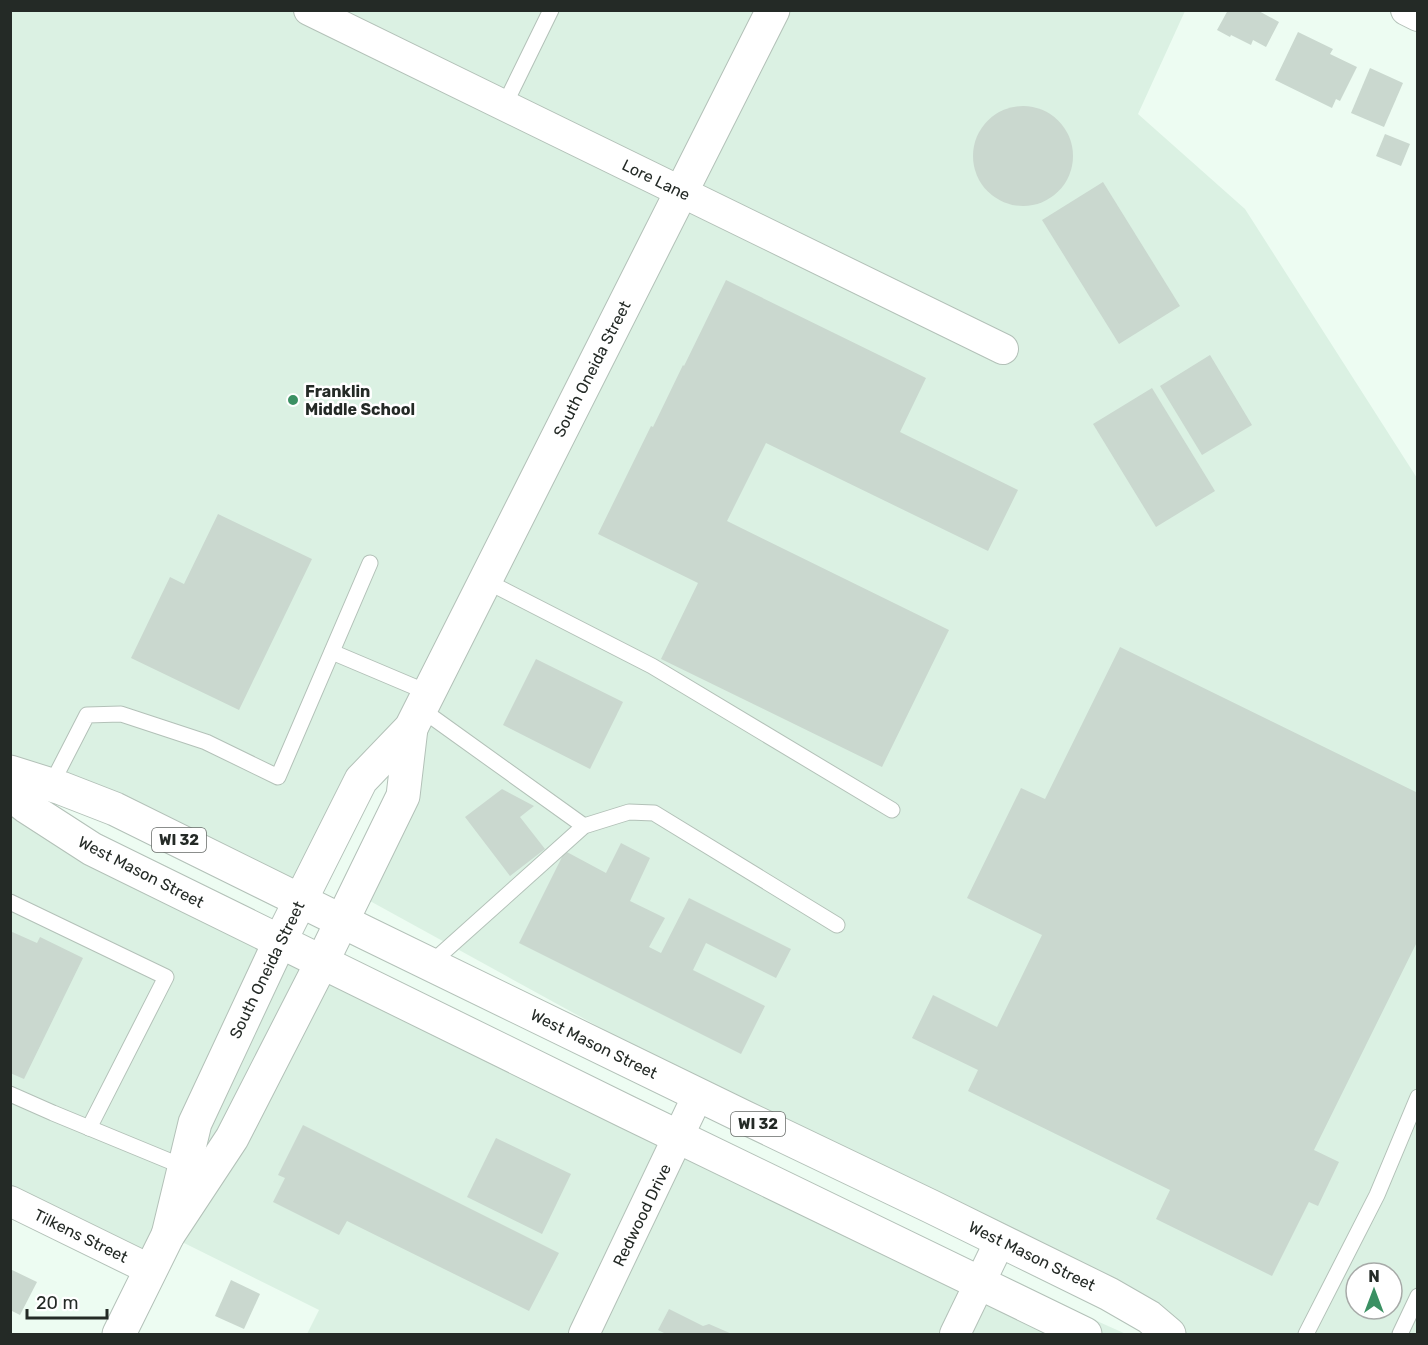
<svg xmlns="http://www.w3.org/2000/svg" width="1428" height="1345" font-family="Rubik,sans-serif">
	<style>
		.built { fill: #dbf1e3; fill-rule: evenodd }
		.building { fill: #cad8cf }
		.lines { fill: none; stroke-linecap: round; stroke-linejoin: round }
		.service-casing { stroke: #b3c1b8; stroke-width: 17 }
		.minor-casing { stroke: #b3c1b8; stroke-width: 32 }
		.tertiary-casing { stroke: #b3c1b8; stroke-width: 35 }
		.primary-casing { stroke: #b3c1b8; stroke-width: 35 }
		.service { stroke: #fff; stroke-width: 15 }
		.minor { stroke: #fff; stroke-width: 30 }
		.tertiary { stroke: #fff; stroke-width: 33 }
		.primary { stroke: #fff; stroke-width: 33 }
		.poi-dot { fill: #3b9063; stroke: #fff; stroke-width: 2 }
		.labels { text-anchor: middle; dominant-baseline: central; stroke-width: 5; stroke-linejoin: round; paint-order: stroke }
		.shield { fill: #fff; stroke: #666a67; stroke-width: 1.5 }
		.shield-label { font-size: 15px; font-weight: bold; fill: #242a26 }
		.street-label { font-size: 16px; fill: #242a26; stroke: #fff }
		.poi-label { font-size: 16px; font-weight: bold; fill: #242a26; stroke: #fff; text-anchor: start }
	</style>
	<rect width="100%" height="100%" fill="#edfcf2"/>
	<g class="built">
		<path d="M10 11H1185L1138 114 1245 209 1417 478V1334H1149L630 1044 370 901 411 729 300 901 11 772ZM1356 1273H1392V1309H1356Z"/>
		<polygon points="10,794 627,1112 1126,1334 307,1334 319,1310 168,1235 151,1270 11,1201"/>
	</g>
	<g class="building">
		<polygon points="1228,10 1257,10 1279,22 1266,47 1253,40 1251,45 1231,35 1230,37 1217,30"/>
		<polygon points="1298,32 1333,49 1330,54 1357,67 1340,101 1336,99 1332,108 1275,80"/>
		<polygon points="1370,68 1403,83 1384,127 1351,113"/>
		<circle cx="1023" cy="156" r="50"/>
		<polygon points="1385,134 1410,144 1401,166 1376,156"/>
		<polygon points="1103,182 1180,306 1119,344 1042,220"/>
		<polygon points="726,280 926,378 900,432 1018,490 988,551 766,443 727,521 949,630 882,767 661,659 698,583 598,534 651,426 653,427 683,365 684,366"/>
		<polygon points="1210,355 1252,425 1202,455 1160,386"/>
		<polygon points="1152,388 1215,491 1156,527 1093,424"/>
		<polygon points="218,514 312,559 239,710 131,658 170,577 184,584"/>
		<polygon points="1120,647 1418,793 1418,940 1314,1150 1339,1162 1318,1206 1309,1202 1272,1276 1156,1219 1170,1190 968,1091 978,1070 912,1038 933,995 997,1027 1042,935 967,898 1021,788 1045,799"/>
		<polygon points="536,659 623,702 590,769 503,725"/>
		<polygon points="502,789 534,806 520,817 545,849 510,876 465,817"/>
		<polygon points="621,843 650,858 630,901 665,918 649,947 661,953 689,898 791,949 776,978 706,943 693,970 765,1006 741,1054 519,943 565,851 606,873"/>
		<polygon points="10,931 37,943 40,937 83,958 24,1079 10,1073"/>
		<polygon points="303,1125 559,1253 529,1311 347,1221 339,1235 273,1202 285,1178 278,1175"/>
		<polygon points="496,1138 571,1174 542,1234 467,1197"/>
		<polygon points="10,1269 37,1282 20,1315 10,1310"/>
		<polygon points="231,1280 260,1294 244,1329 215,1316"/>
		<polygon points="669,1309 703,1326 709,1324 732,1334 664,1334 664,1333 658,1330"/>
	</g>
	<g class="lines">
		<g class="service-casing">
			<g id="service">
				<polyline points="504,106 551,10"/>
				<polyline points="486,581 652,666 892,810"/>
				<polyline points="332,652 429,693"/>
				<polyline points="421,709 584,826"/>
				<polyline points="51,785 87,715 121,714 206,742 278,777 370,563"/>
				<polyline points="10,902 166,977 89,1128"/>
				<polyline points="430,964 584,826 629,812 654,813 837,925"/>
				<polyline points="10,1094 53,1113 184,1167"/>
				<polyline points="1306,1334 1377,1195 1418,1097"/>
				<polyline points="1400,1334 1418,1296"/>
			</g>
		</g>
		<g class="minor-casing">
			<g id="minor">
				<polyline points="309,10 1003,349"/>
				<polyline points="1406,10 1418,16"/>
				<polyline points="10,1201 151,1270"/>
				<polyline points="584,1334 698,1095"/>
				<polyline points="955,1334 1000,1241"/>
			</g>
		</g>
		<g class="tertiary-casing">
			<g id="tertiary">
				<polyline points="168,1235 195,1123 280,941 361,780 411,728 773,10"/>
				<polyline points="119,1334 168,1235 232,1138 322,962 403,796 411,728"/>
			</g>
		</g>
		<g class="primary-casing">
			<g id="primary">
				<polyline points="10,772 61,788 115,809 366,933 744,1117 930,1206 1109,1294 1149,1317 1169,1334"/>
				<polyline points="10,794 27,807 92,849 627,1112 1085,1334"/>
			</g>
		</g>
		<use href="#service" class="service"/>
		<use href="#minor" class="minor"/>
		<use href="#tertiary" class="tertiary"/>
		<use href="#primary" class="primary"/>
	</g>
	<circle class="poi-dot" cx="293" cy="400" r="6"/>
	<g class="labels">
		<g class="shield">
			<rect x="152" y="828" width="54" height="24" rx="4.5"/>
			<rect x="731" y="1112" width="54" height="24" rx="4.5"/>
		</g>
		<g class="shield-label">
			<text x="179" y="840">WI 32</text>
			<text x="758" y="1124">WI 32</text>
		</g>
		<g class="street-label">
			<text transform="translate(656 180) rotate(26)">Lore Lane</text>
			<text transform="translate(592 369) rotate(-63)">South Oneida Street</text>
			<text transform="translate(141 872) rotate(27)">West Mason Street</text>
			<text transform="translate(267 970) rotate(-64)">South Oneida Street</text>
			<text transform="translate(594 1044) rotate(26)">West Mason Street</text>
			<text transform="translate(642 1215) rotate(-64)">Redwood Drive</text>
			<text transform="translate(81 1236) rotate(26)">Tilkens Street</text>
			<text transform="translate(1032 1256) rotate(26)">West Mason Street</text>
		</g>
		<g class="poi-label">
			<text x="305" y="391">Franklin<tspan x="305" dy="18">Middle School</tspan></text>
		</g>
	</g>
	<rect width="1428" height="1345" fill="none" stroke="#242a26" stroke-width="24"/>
	<g transform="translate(1374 1291)"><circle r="28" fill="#ffffff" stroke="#a7aaa8" stroke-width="1.5"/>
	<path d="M0-4.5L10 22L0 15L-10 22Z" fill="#3b9063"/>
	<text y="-9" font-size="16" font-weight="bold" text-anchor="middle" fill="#242a26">N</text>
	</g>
	<path d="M27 1309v9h80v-9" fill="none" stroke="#242a26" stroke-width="3"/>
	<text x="36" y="1309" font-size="18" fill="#242a26" stroke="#ffffff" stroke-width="4.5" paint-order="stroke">20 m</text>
</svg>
